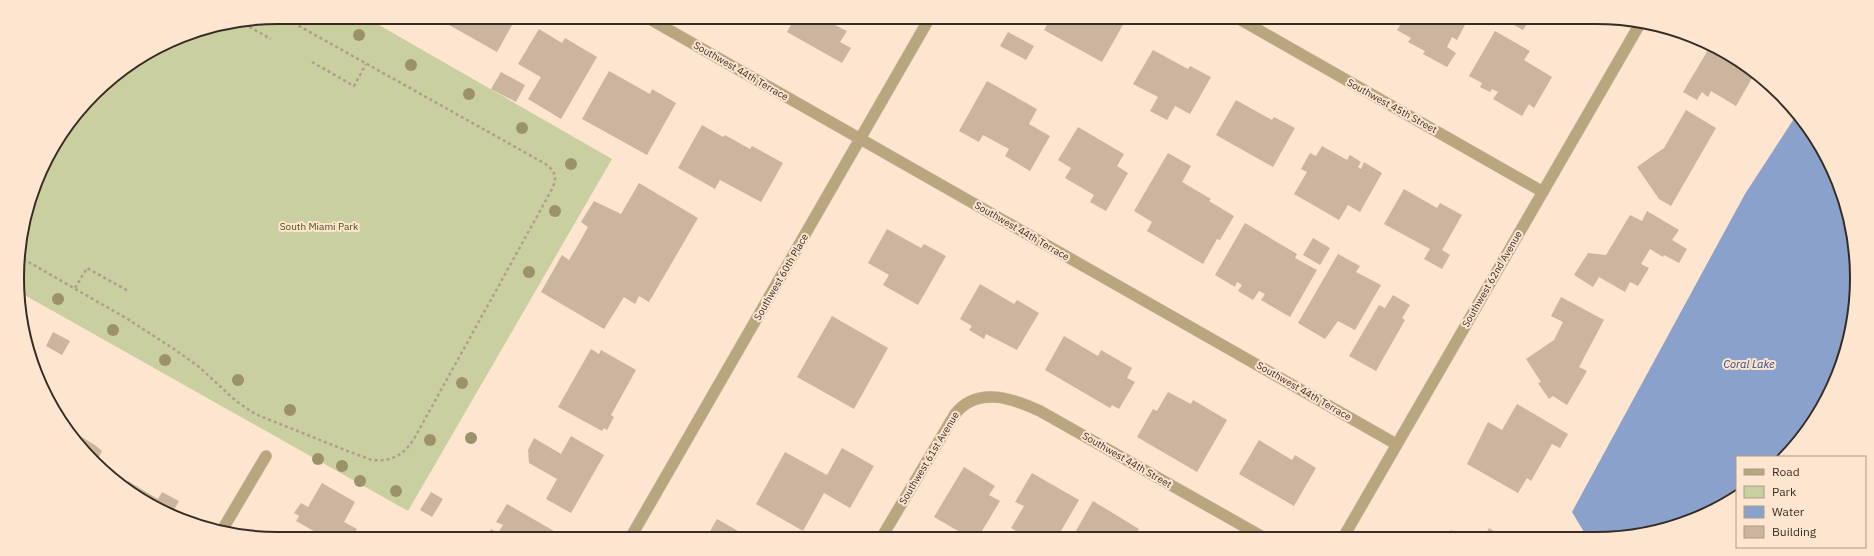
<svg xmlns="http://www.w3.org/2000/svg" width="1874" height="556" font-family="'IBM Plex Sans',sans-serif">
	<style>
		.green { fill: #c9cf9e }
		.water { fill: #8aa1cc }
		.building { fill: #cbb59f }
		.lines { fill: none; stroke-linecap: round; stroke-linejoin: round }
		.minor-casing { stroke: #d5c0ad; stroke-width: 12 }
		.tertiary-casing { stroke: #d5c0ad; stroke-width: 12 }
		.path { stroke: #b09e8d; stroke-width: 2.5; stroke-dasharray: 3 3; stroke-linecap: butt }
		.minor { stroke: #b7a67e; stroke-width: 11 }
		.tertiary { stroke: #b7a67e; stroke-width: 11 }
		.tree { fill: #9b9269 }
		.labels { text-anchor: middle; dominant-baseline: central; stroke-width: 4; stroke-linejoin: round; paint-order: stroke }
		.street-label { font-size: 10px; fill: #362c24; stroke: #fde5cf }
		.park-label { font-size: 10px; fill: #4b4f15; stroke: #fde5cf }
		.water-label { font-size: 11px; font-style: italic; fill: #2f4a81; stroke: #fde5cf }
		.rim { fill: none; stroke: #362c24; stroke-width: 2 }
	</style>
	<rect width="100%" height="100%" fill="#fde5cf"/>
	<polygon class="green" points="278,17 365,17 612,159 408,511 21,293 18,261 26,210 44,162 106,82 178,37"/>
	<polygon class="water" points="1797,114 1813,133 1837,178 1852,227 1857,278 1852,329 1822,408 1782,457 1737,457 1737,495 1711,512 1630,537 1587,537 1572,512 1745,194"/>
	<g class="building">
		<polygon points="444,18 516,18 497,52 442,21"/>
		<polygon points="794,19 839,19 835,25 847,31 840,42 851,48 842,63 787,32"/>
		<polygon points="1050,20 1118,20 1124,23 1102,62 1044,30"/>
		<polygon points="1403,21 1467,21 1457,40 1452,37 1447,47 1456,53 1447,67 1423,54 1425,51 1408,42 1411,38 1397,30"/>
		<polygon points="1507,21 1517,22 1528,22 1523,30"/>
		<polygon points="539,29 562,43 565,38 597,57 561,119 528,99 541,77 518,64"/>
		<polygon points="1495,31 1530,51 1524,60 1552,77 1534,108 1529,104 1522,116 1493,99 1498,92 1492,89 1490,92 1480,87 1482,83 1469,76"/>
		<polygon points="1008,32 1034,46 1026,60 1000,46"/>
		<polygon points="1711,45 1741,61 1755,73 1736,106 1711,91 1708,97 1702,92 1697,100 1683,92"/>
		<polygon points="1153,50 1188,69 1190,66 1211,77 1190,114 1175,106 1167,120 1150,111 1158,97 1133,84"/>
		<polygon points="609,71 650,94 652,89 676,103 647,155 582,119"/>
		<polygon points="501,72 525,85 516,102 491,89"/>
		<polygon points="987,81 1037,109 1029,124 1050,136 1030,171 1005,156 1009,149 983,135 979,142 959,131"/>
		<polygon points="1236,100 1272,120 1274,117 1295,128 1273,167 1216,135"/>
		<polygon points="1686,110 1716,128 1671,206 1659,199 1637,167 1664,148"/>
		<polygon points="702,125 723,137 725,135 750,149 752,146 783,163 761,202 720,180 715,189 678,168"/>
		<polygon points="1078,127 1124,154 1117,166 1128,173 1106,211 1090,202 1094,195 1065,178 1071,168 1058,160"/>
		<polygon points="1322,146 1347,160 1350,155 1361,162 1358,167 1361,169 1364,162 1382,173 1360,212 1348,205 1339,220 1294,194 1307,172 1301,169 1310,153 1316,156"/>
		<polygon points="1168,153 1191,166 1182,182 1211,199 1209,201 1234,216 1220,240 1217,239 1203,264 1147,231 1152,222 1134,211"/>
		<polygon points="639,183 698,218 649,302 639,296 635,304 624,297 604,329 541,292 562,255 569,260 578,245 588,227 581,222 594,201 621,214"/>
		<polygon points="1404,189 1437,208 1440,203 1462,215 1442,250 1450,255 1442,269 1424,259 1430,249 1384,224"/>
		<polygon points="1647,211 1679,230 1672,240 1687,249 1679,263 1664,255 1663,257 1650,249 1641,264 1649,268 1638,286 1630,282 1625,292 1599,277 1593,287 1574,275 1588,253 1606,255 1630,215 1642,221"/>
		<polygon points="1245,223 1297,254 1295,258 1317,270 1290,317 1261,300 1265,294 1259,291 1253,300 1238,291 1242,285 1237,282 1235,287 1215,275"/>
		<polygon points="887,229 921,248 924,244 946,256 918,305 883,285 889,275 868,263"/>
		<polygon points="1313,238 1330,248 1320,265 1303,255"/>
		<polygon points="1338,254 1360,266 1356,272 1381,285 1355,330 1338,321 1325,339 1298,323"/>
		<polygon points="980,284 1014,304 1017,300 1039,313 1017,350 986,334 984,339 969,330 972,326 960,319"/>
		<polygon points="1393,295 1410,305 1402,318 1405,320 1376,371 1349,356 1379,305 1385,308"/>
		<polygon points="1561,297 1604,320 1579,367 1587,371 1567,405 1553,396 1549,399 1538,383 1541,382 1526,359 1554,340 1563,322 1551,316"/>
		<polygon points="832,316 888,348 854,409 797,377"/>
		<polygon points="53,332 70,341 62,355 46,346"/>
		<polygon points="1064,336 1098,356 1101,350 1132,368 1127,378 1135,382 1119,409 1112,405 1110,408 1045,370"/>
		<polygon points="591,349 599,354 601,350 636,370 611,415 614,417 607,430 604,428 602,431 558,407"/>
		<polygon points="1168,392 1191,404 1193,400 1227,420 1197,472 1137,437 1153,409 1157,411"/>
		<polygon points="1517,404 1568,434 1560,448 1552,444 1531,481 1527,478 1518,493 1467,464 1488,422 1502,430"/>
		<polygon points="75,433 95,445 102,451 98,459 102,461 100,464 72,438"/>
		<polygon points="571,436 604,455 571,513 546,499 557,479 529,463 528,450 534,438 561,454"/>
		<polygon points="1259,440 1292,460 1295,455 1316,468 1294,506 1239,474"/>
		<polygon points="842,448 874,466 850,508 824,493 803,531 756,504 785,452 827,475"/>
		<polygon points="964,467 995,486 989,495 1000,501 979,536 965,535 934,517"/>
		<polygon points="1032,473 1079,500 1058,536 1024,536 1011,528 1024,506 1015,502"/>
		<polygon points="128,481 158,499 162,492 179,501 171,515 133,495 124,487"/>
		<polygon points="322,483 355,502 344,522 357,529 354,534 319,534 296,521 299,516 294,513 301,503 308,507"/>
		<polygon points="431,492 443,499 432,517 420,510"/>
		<polygon points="1093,501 1139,529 1135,536 1073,536"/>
		<polygon points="507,504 554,531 551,535 488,535 491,529 498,533 503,525 496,522"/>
		<polygon points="717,519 745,535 708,535"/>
		<polygon points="1489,528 1503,537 1484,537"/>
		<polygon points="1451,530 1462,536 1447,536"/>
	</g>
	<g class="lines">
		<g class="minor-casing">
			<g id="minor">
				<polyline points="648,18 1396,444"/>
				<polyline points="1241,20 1543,192"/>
				<polyline points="221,532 266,456"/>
				<polyline points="632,535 929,19"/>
				<path d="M883 535 955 414C977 386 1012 398 1040 411L1261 536"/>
			</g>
		</g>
		<g class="tertiary-casing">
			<polyline id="tertiary" points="1344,536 1641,22"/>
		</g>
		<g class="path">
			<polyline points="244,24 271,39"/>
			<polyline points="312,62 354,86 366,64"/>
			<path d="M18 256 126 318 174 349 198 366 236 401 255 414 350 452 372 460C393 462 405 454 415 437L551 191C558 178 556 171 544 163L283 17"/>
			<polyline points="75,288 87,268 128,291"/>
		</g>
		<use href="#minor" class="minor"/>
		<use href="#tertiary" class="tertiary"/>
	</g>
	<g class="tree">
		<circle cx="359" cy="35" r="6"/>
		<circle cx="411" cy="65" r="6"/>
		<circle cx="469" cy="94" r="6"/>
		<circle cx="522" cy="128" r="6"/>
		<circle cx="571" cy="164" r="6"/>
		<circle cx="555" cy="211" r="6"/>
		<circle cx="529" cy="272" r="6"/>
		<circle cx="58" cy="299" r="6"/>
		<circle cx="113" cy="330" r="6"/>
		<circle cx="165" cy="360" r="6"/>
		<circle cx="238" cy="380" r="6"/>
		<circle cx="462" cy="383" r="6"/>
		<circle cx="290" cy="410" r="6"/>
		<circle cx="471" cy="438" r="6"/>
		<circle cx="430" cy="440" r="6"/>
		<circle cx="318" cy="459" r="6"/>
		<circle cx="342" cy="466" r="6"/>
		<circle cx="360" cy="481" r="6"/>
		<circle cx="396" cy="491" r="6"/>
	</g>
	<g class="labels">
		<g class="street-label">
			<text transform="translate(741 71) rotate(30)">Southwest 44th Terrace</text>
			<text transform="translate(1392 106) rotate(29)">Southwest 45th Street</text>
			<text transform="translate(1022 231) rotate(30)">Southwest 44th Terrace</text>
			<text transform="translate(781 277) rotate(-60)">Southwest 60th Place</text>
			<text transform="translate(1492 279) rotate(-60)">Southwest 62nd Avenue</text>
			<text transform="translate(1304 391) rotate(30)">Southwest 44th Terrace</text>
			<text transform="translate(929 458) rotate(-59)">Southwest 61st Avenue</text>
			<text transform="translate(1127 460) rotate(30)">Southwest 44th Street</text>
		</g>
		<g class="park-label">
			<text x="319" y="226">South Miami Park</text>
		</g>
		<g class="water-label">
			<text x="1749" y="364">Coral Lake</text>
		</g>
	</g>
	<path d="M0 0H1874V556H0ZM278 24H1596A254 254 0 0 1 1850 278V278A254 254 0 0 1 1596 532H278A254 254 0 0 1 24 278V278A254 254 0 0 1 278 24Z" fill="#fde5cf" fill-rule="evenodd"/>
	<path class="rim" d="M278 24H1596A254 254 0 0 1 1850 278V278A254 254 0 0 1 1596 532H278A254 254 0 0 1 24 278V278A254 254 0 0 1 278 24Z"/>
	<rect x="1736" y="456" width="130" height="92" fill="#fde5cf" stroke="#ad9b8b"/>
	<rect x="1744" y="469" width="20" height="6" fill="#b7a67e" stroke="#ad9b8b"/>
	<text x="1772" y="476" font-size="12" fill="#362c24">Road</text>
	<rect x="1744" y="486" width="20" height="12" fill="#c9cf9e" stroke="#ad9b8b"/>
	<text x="1772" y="496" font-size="12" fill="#362c24">Park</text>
	<rect x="1744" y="506" width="20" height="12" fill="#8aa1cc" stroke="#ad9b8b"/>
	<text x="1772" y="516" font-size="12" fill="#362c24">Water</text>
	<rect x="1744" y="526" width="20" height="12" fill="#cbb59f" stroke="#ad9b8b"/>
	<text x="1772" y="536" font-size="12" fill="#362c24">Building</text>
</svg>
